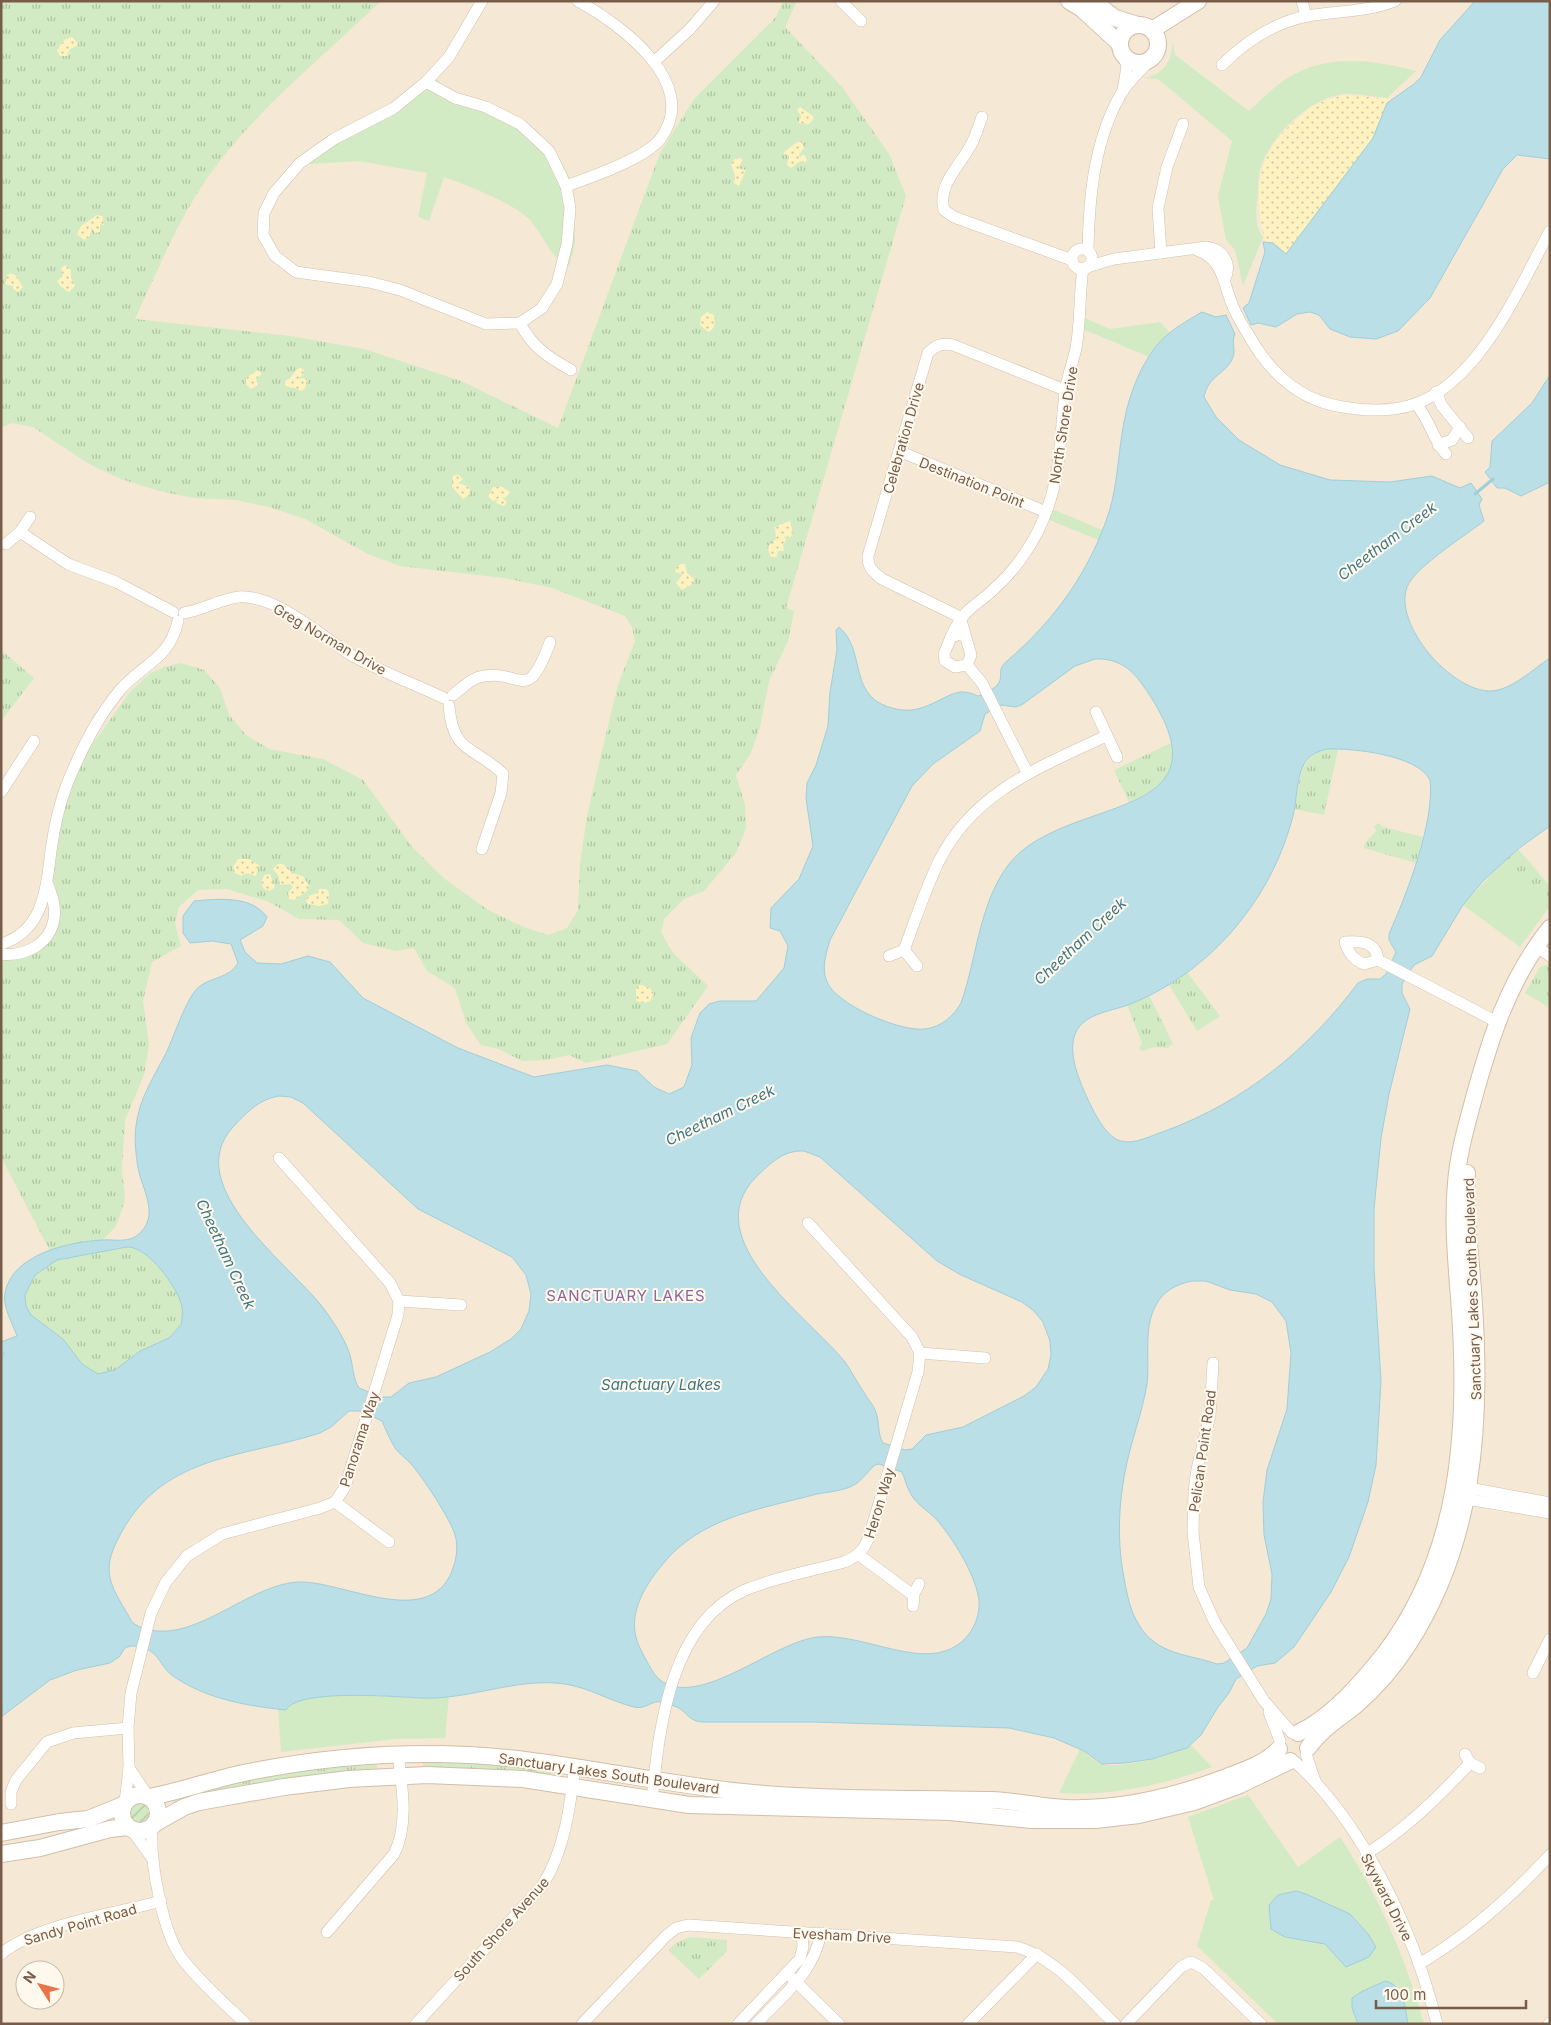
<svg xmlns="http://www.w3.org/2000/svg" width="1551" height="2025" font-family="Inter,sans-serif">
	<style>
		.residential { fill: #f5e8d4; fill-rule: evenodd }
		.grass { fill: url(#grass-tufts) }
		.sand { fill: url(#sand-dots) }
		.park { fill: #d2ebc4 }
		.garden { fill: url(#garden-furrows) }
		.water { fill: #badfe7; stroke: #a0ceda; fill-rule: evenodd }
		.lines { fill: none; stroke-linecap: round; stroke-linejoin: round }
		.stream { stroke: #a0ceda; stroke-width: 3 }
		.street-casing { stroke: #d1c0ae; stroke-width: 12 }
		.secondary-casing { stroke: #d2bea9; stroke-width: 18 }
		.street { stroke: #fff; stroke-width: 11 }
		.secondary { stroke: #fff; stroke-width: 16 }
		.labels { text-anchor: middle; dominant-baseline: central; stroke-width: 4; stroke-linejoin: round; paint-order: stroke }
		.street-label { font-size: 14px; fill: #775c4a; stroke: #fff9ed }
		.water-label { font-size: 15px; font-style: italic; fill: #3f7684; stroke: #fff9ed }
		.neighbourhood-label { font-size: 15px; letter-spacing: 1px; fill: #8b659b; stroke: #fff9ed }
	</style>
	<defs>
		<pattern id="grass-tufts" width="24" height="20" patternUnits="userSpaceOnUse" patternTransform="scale(1.25)"><rect width="24" height="20" fill="#d2ebc4"/><path d="M3 7l-1-3M5 7V3M7 7l1-3M15 17l-1-3M17 17v-4M19 17l1-3" fill="none" stroke="#afc2a1"/></pattern>
		<pattern id="sand-dots" width="8" height="8" patternUnits="userSpaceOnUse" patternTransform="scale(1.25)"><rect width="8" height="8" fill="#fdf2c0"/><path d="M2 2h.1M6 6h.1" fill="none" stroke="#d2c79e" stroke-width="1.8" stroke-linecap="round"/></pattern>
		<pattern id="garden-furrows" width="10" height="10" patternUnits="userSpaceOnUse" patternTransform="scale(1.25)"><rect width="10" height="10" fill="#d2ebc4"/><path d="M-1 1l2-2M0 10L10 0M9 11l2-2" fill="none" stroke="#afc2a1"/></pattern>
	</defs>
	<rect width="100%" height="100%" fill="#fdf5e6"/>
	<path class="residential" d="M1 1H1550V2024H1ZM25 1970H55V2000H25Z"/>
	<g class="grass">
		<path d="M1 1H381C324 56 250 115 206 180 177 222 157 272 135 319L290 336 364 349 461 381 558 428 660 153 694 99 776 17 783 1H797L785 27 842 87 889 154 906 196 786 608 794 611 788 641 769 681 760 727 751 753 736 775 745 805 746 828 736 853 704 891 684 899 664 919 661 932 673 953 708 986 667 1044 586 1063 569 1055 547 1060 522 1061 499 1049 481 1045 466 1023 455 988 427 971 414 948 395 951 363 943 339 920 299 919 269 902 227 889 198 890 179 907 175 923 181 946 152 962 143 1001 149 1045 144 1075 125 1120 122 1168 125 1200 116 1226 103 1240 78 1243 50 1251 1 1157V959L29 956 57 917 52 872 57 834 67 799 83 757 130 692 149 674 164 667 181 663 204 670 220 688 229 715 246 735 269 749 323 759 363 780 413 848 445 879 488 910 524 927 548 935 567 928 578 910 580 863 587 816 604 742 618 685 635 641 632 627 625 616 552 588 504 578 400 566 368 554 305 519 269 507 236 500 194 498 159 491 121 479 89 464 33 427 12 423 1 428Z"/>
		<polygon points="1,650 34,678 1,721"/>
		<path d="M1171 743C1180 775 1155 791 1129 802L1114 770Z"/>
		<path d="M1327 749H1338L1324 815 1294 809C1300 785 1298 755 1327 749Z"/>
		<polygon points="1379,823 1383,827 1423,837 1416,863 1364,848 1365,843 1376,831 1374,826"/>
		<polygon points="1518,849 1550,886 1550,907 1547,910 1502,863"/>
		<polygon points="1550,964 1550,1008 1525,993 1540,967"/>
		<polygon points="1187,972 1220,1016 1197,1031 1169,985"/>
		<polygon points="1149,995 1173,1044 1169,1046 1169,1048 1154,1047 1143,1051 1139,1049 1142,1043 1127,1005"/>
		<path d="M127 1247C148 1246 177 1287 182 1306 183 1312 182 1319 181 1325L169 1338 140 1351 115 1370 98 1374 82 1364 63 1339 31 1315 26 1306 25 1295 35 1275 57 1260Z"/>
		<polygon points="423,1759 478,1760 551,1772 550,1778 423,1770"/>
		<polygon points="377,1765 377,1771 174,1805 172,1799 200,1790 311,1768"/>
		<polygon points="690,1937 727,1940 727,1951 699,1979 668,1950 676,1943"/>
	</g>
	<g class="sand">
		<polygon points="72,37 78,43 77,46 70,49 67,56 60,56 57,50 64,40"/>
		<path d="M1343 95 1392 99 1387 102 1373 138 1286 253 1274 242 1265 241C1253 193 1256 153 1296 120 1302 115 1308 109 1314 105 1323 101 1334 98 1343 95Z"/>
		<polygon points="800,107 813,116 814,118 809,124 798,123 801,116 797,110"/>
		<polygon points="797,142 802,142 804,148 799,155 800,157 804,154 807,160 804,163 800,161 791,168 787,165 789,156 783,153"/>
		<polygon points="740,158 743,160 738,168 746,170 739,186 734,183 735,177 731,163 735,159"/>
		<polygon points="97,215 102,216 104,225 100,224 100,232 95,233 92,228 89,237 84,240 77,234 81,226"/>
		<polygon points="65,265 71,270 71,278 75,286 69,292 61,287 57,281 63,276 61,268"/>
		<polygon points="12,273 16,276 23,287 18,292 13,289 13,286 5,284 7,275"/>
		<path d="M707 312 714 315C716 321 715 330 708 332L700 325 701 317Z"/>
		<polygon points="299,367 304,370 303,374 298,379 303,378 307,380 305,389 300,391 296,388 286,387 285,381 289,379"/>
		<polygon points="258,370 262,374 256,379 258,385 251,389 246,384 246,378"/>
		<polygon points="458,474 463,479 459,483 469,487 470,491 469,495 463,499 452,487 453,476"/>
		<polygon points="493,487 502,487 510,492 506,498 502,497 507,502 504,506 496,503 497,499 493,501 488,497"/>
		<polygon points="790,521 793,534 789,538 784,536 786,540 783,545 784,551 778,551 777,557 771,557 767,547 776,539 775,527"/>
		<polygon points="681,564 685,564 687,573 694,579 694,583 682,590 676,583 683,574 675,572 677,567"/>
		<polygon points="238,859 249,859 259,865 256,876 247,873 241,876 235,873 233,867"/>
		<polygon points="278,864 283,864 292,873 303,876 309,886 307,891 294,900 289,899 288,893 293,887 290,884 280,885 278,875 273,869"/>
		<polygon points="270,874 275,887 270,891 264,889 261,883 264,875"/>
		<polygon points="319,889 326,889 329,892 328,904 319,906 308,904 306,901 308,896 318,893"/>
		<polygon points="641,985 650,988 654,994 650,1001 645,1003 636,1001 636,987"/>
	</g>
	<g class="park">
		<path d="M1173 41 1175 55 1249 111C1263 98 1276 84 1293 75 1331 54 1375 60 1416 71L1387 98C1373 97 1358 93 1344 94 1310 97 1268 138 1260 170 1258 178 1258 186 1258 193 1256 208 1254 226 1263 237L1243 286 1235 250 1226 240 1218 196 1232 141 1158 79 1145 78C1166 73 1171 61 1173 41Z"/>
		<path d="M433 77 457 95 523 120 554 148 572 182 575 208V244L569 266C549 257 544 235 530 220 514 203 466 185 444 177L429 221 418 217 427 173 359 161 313 164 305 163Z"/>
		<polygon points="1084,318 1110,329 1160,322 1171,334 1154,348 1149,357 1083,329"/>
		<polygon points="1052,509 1102,530 1098,540 1047,519"/>
		<polygon points="1502,863 1547,910 1520,947 1463,905"/>
		<path d="M390 1696 422 1698 449 1696 445 1738 394 1739 281 1752 278 1709 286 1710C298 1690 368 1696 390 1696Z"/>
		<path d="M1191 1745 1212 1767C1163 1785 1112 1796 1059 1793L1080 1749C1088 1754 1094 1762 1103 1764 1121 1769 1176 1755 1191 1745Z"/>
		<path d="M1248 1795 1298 1867 1340 1837C1379 1896 1405 1956 1424 2024H1278L1197 1946 1211 1900H1214L1188 1817Z"/>
	</g>
	<circle class="garden" cx="139" cy="1813" r="10"/>
	<g class="water">
		<polygon points="1475,1 1550,1 1550,159 1517,155 1503,169 1430,298 1398,331 1376,339 1350,337 1330,329 1319,315 1310,312 1297,314 1276,327 1258,323 1251,325 1243,308 1249,303 1265,252 1263,242 1273,243 1286,254 1373,138 1387,103 1414,84 1421,77 1440,40"/>
		<path d="M1202 312 1216 317 1226 315 1235 334C1231 342 1236 349 1233 357 1227 374 1208 375 1204 397L1216 417 1239 440 1280 465 1330 480 1390 482 1432 476 1460 488 1471 483 1482 499 1479 505 1484 521C1466 535 1415 567 1407 587 1393 625 1452 692 1491 691 1512 690 1533 669 1550 658V826L1518 849 1483 881 1463 905 1432 956 1414 965 1402 984V993L1410 1009 1389 1094 1381 1138 1374 1209V1268L1381 1381 1376 1465 1368 1502 1349 1557 1331 1592 1294 1647 1275 1663 1257 1666 1236 1679 1229 1693 1218 1707 1201 1735 1187 1748 1152 1759 1125 1763 1102 1764 1084 1751 1054 1738 1009 1728 813 1722H702C687 1721 686 1709 674 1706 669 1704 661 1701 655 1702 647 1705 643 1709 634 1707 610 1701 590 1688 565 1684 517 1677 470 1700 422 1698 397 1697 298 1688 286 1710 247 1706 206 1699 173 1676 158 1665 161 1652 140 1647 134 1646 131 1645 125 1648L119 1657 110 1663 77 1670 50 1680 1 1717V1359L4 1354 1 1352V1342L17 1336C13 1324 2 1306 5 1293 12 1254 69 1242 102 1240 116 1239 130 1244 141 1232 159 1213 142 1189 138 1168 136 1154 134 1140 136 1126 139 1100 152 1080 164 1057 173 1041 186 996 200 986 212 977 230 978 238 963L231 944 212 941 190 943 183 933V916L194 901C218 899 251 895 267 917L263 926 240 940 245 952 257 963 281 964 308 956 330 962 363 998 458 1048 534 1077 607 1065 637 1071 654 1087 669 1094 684 1087 692 1065 691 1038 700 1013 709 1004 720 1001H756L784 968 788 946 780 931 770 928 771 908 799 879 813 846 806 798 807 783 816 765 828 726 830 692 837 650 836 630 839 627C869 653 844 702 902 710 927 713 948 691 963 692 968 692 974 694 978 696 984 693 994 690 998 684 1004 676 996 670 1007 661 1055 620 1091 570 1110 509 1117 484 1118 459 1122 434 1126 405 1136 373 1154 349 1165 333 1185 322 1202 312ZM1095 659C1116 658 1130 667 1142 684 1243 826 1066 792 1009 864 979 903 977 958 961 1003 953 1017 941 1027 925 1029 900 1032 837 1005 827 982 821 968 826 954 830 940L912 786 933 764 980 731 985 714 1001 705 1016 707 1023 704 1075 666ZM1327 749C1353 748 1418 755 1430 780 1435 822 1406 896 1389 934V940L1396 952 1386 974 1380 979H1367L1358 983C1308 1050 1244 1102 1165 1131 1152 1135 1135 1145 1121 1141 1108 1138 1098 1119 1092 1108 1083 1089 1068 1059 1074 1037 1081 1014 1108 1012 1128 1005 1172 988 1213 957 1242 919 1266 889 1283 854 1293 816 1297 800 1296 779 1304 764 1309 755 1318 751 1327 749ZM279 1096 291 1097 303 1103 418 1209 512 1257 526 1275 531 1294 529 1311 521 1329 511 1339 490 1352 436 1377 409 1383 391 1397H381L359 1388C353 1379 353 1366 350 1355 345 1339 334 1323 324 1309 292 1266 179 1186 233 1127 246 1113 259 1099 279 1096ZM804 1151 820 1157 937 1261 961 1275 1022 1302 1034 1311 1043 1322 1050 1341 1051 1355 1048 1369 1036 1387 1024 1396 963 1427 926 1435 912 1449 905 1450 883 1443C877 1434 880 1420 875 1410 873 1404 868 1400 865 1394 858 1384 852 1372 845 1362 809 1317 695 1239 756 1177 771 1163 783 1150 804 1151ZM127 1247C148 1246 177 1287 182 1306 183 1312 182 1319 181 1325L169 1338 140 1351 115 1370 98 1374 82 1364 63 1339 31 1315 26 1306 25 1295 35 1275 57 1260ZM1192 1281H1206L1230 1290 1256 1294 1272 1302 1286 1321 1291 1353 1287 1409 1267 1470 1263 1502 1264 1535 1272 1574 1271 1599 1266 1614 1247 1648 1224 1663 1217 1664C1188 1654 1157 1655 1139 1625 1130 1611 1127 1594 1124 1578 1116 1537 1119 1494 1129 1454 1135 1430 1143 1408 1147 1384 1150 1359 1143 1328 1156 1305 1163 1291 1177 1284 1192 1281ZM349 1411H360L382 1421C386 1430 390 1440 395 1448 399 1454 406 1458 411 1464 422 1476 451 1520 455 1535 458 1544 457 1556 454 1565 434 1634 343 1580 298 1582 244 1585 187 1653 134 1624 130 1620 128 1614 124 1608 109 1583 103 1569 117 1541 159 1454 239 1459 320 1433L331 1427ZM879 1464 902 1472C906 1482 908 1492 915 1500 921 1507 929 1512 935 1518 952 1536 982 1584 979 1608 977 1628 964 1645 945 1651 910 1663 858 1633 818 1637 774 1641 699 1710 660 1680 653 1675 643 1654 639 1646 626 1617 643 1588 662 1565 700 1517 761 1509 817 1494 828 1492 842 1491 852 1486 861 1482 867 1472 875 1465Z"/>
		<polygon points="1550,375 1550,482 1521,496 1505,488 1497,488 1485,472 1490,467 1492,441 1532,403"/>
		<polygon points="1296,1891 1306,1894 1350,1914 1368,1934 1376,1947 1369,1957 1346,1967 1325,1944 1285,1937 1271,1929 1269,1905 1278,1895"/>
		<path d="M1385 1981C1404 1985 1405 2007 1408 2024H1358L1352 2008V1998L1361 1992Z"/>
	</g>
	<g class="lines">
		<polyline class="stream" points="1475,494 1493,479"/>
		<g class="street-casing">
			<g id="street">
				<polyline points="841,1 861,21"/>
				<polyline points="1302,1 1306,16"/>
				<polyline points="1123,54 1127,66 1123,91"/>
				<polyline points="655,61 690,29 714,1"/>
				<path d="M1222 65C1245 42 1275 22 1308 16 1337 11 1367 12 1395 1"/>
				<polyline points="426,82 455,98 486,107 520,124 549,151 566,186 570,208 567,244 557,284 542,308 520,323 486,324 400,290 369,282 296,272 275,256 263,235 264,213 274,193 300,163 334,139 394,108 426,82 449,57 482,1"/>
				<path d="M982 117C979 125 976 135 972 143 961 165 937 184 944 210L954 217 1072 260"/>
				<path d="M566 186C589 178 647 158 661 138 701 83 620 24 578 1"/>
				<circle cx="1082" cy="259" r="10"/>
				<path d="M1197 250C1223 259 1223 282 1232 304 1236 314 1242 325 1248 334 1269 372 1299 401 1343 407 1366 411 1392 412 1415 404 1480 381 1519 288 1550 231"/>
				<path d="M1088 251C1089 197 1094 140 1122 92 1129 81 1141 70 1150 60"/>
				<polyline points="1161,253 1158,208 1167,167 1183,124"/>
				<path d="M1087 267 1114 259 1206 247C1223 249 1232 263 1225 279"/>
				<path d="M520 323C532 347 548 357 571 370"/>
				<polyline points="1436,392 1442,406 1468,438"/>
				<path d="M1416 404C1430 420 1432 438 1446 454"/>
				<polyline points="1438,445 1452,440 1460,427"/>
				<polyline points="899,451 1046,512"/>
				<polyline points="20,532 68,564 116,582 173,612"/>
				<polyline points="6,544 20,532 30,517"/>
				<path d="M184 613C203 610 220 599 239 597 276 594 323 638 353 656 382 672 414 684 444 698"/>
				<path d="M960 617 882 579C872 571 868 568 868 556L928 353C936 345 942 343 953 345L1065 390"/>
				<polyline points="960,617 971,655 967,665 955,667 945,661 944,654 951,637 960,634 964,636"/>
				<path d="M951 637C965 607 971 610 993 590 1011 574 1026 554 1037 533 1062 484 1059 444 1065 392 1067 377 1073 363 1076 348 1081 321 1079 295 1083 268"/>
				<polyline points="967,665 982,683 1028,774"/>
				<path d="M453 695C461 689 469 680 479 677 522 667 526 708 550 642"/>
				<path d="M449 706C453 755 475 746 503 774L501 793 482 849"/>
				<polyline points="1096,712 1117,757"/>
				<polyline points="1,792 34,741"/>
				<path d="M1 944C44 931 46 888 51 851 54 828 59 805 67 784 81 750 97 717 121 689 144 663 169 660 178 621"/>
				<polyline points="1536,946 1550,956"/>
				<path d="M904 950C915 921 925 890 939 861 973 792 1040 767 1106 736"/>
				<path d="M1 954C25 957 50 944 54 919 56 907 52 896 48 885"/>
				<polyline points="889,956 904,950 917,966"/>
				<path d="M1378 960 1364 964C1353 959 1349 954 1345 942 1360 941 1376 941 1378 960L1497 1022"/>
				<polyline points="399,1301 461,1305"/>
				<polyline points="920,1353 985,1358"/>
				<polyline points="1213,1363 1210,1415 1197,1469 1194,1492 1193,1532 1199,1587 1215,1623 1264,1701 1292,1733"/>
				<polyline points="1462,1489 1469,1488 1550,1503"/>
				<polyline points="1459,1493 1467,1499 1550,1513"/>
				<polyline points="335,1502 389,1542"/>
				<polyline points="859,1555 913,1595"/>
				<polyline points="913,1606 914,1594 919,1584"/>
				<polyline points="1533,1673 1550,1639"/>
				<polyline points="1269,1712 1280,1741"/>
				<polyline points="1306,1754 1315,1781"/>
				<polyline points="1465,1754 1470,1763 1480,1768"/>
				<path d="M1294 1761C1364 1824 1415 1934 1437 2024"/>
				<polyline points="129,1768 148,1796"/>
				<path d="M652 1800C659 1728 670 1623 745 1590 776 1577 812 1571 844 1562 857 1557 864 1550 869 1537L918 1372 920 1353 912 1337 808 1223"/>
				<polyline points="125,1802 129,1768 128,1728 131,1693 151,1613 166,1582 187,1556 222,1534 320,1508 335,1502 345,1487 398,1315 399,1301 390,1283 279,1158"/>
				<polyline points="11,1804 11,1792 16,1780 47,1742 73,1733 128,1728"/>
				<path d="M152 1827C150 1861 162 1933 183 1960 201 1983 225 2004 246 2024"/>
				<polyline points="131,1829 152,1858"/>
				<path d="M1366 1854C1406 1829 1439 1797 1470 1763"/>
				<path d="M327 1932 394 1854C409 1825 402 1786 398 1754"/>
				<path d="M1 1954C36 1924 115 1914 161 1901"/>
				<path d="M1419 1964C1468 1935 1511 1897 1550 1855"/>
				<polyline points="792,1978 839,2024"/>
				<path d="M416 2024 542 1886C565 1850 570 1807 575 1765"/>
				<path d="M582 2024 666 1936 676 1928 688 1925 1017 1947C1057 1958 1085 1996 1115 2024"/>
				<polyline points="738,2024 800,1959 803,1947 802,1932"/>
				<path d="M756 2024C784 1994 813 1974 821 1933"/>
				<polyline points="968,2024 1037,1954"/>
				<polyline points="1126,2024 1181,1967 1191,1962 1203,1968 1261,2024"/>
				<polyline points="1549,2024 1550,2023"/>
			</g>
		</g>
		<g class="secondary-casing">
			<g id="secondary">
				<polyline points="1069,1 1082,9 1120,44"/>
				<polyline points="1093,1 1115,18 1138,25"/>
				<circle cx="1139" cy="44" r="19"/>
				<polyline points="1152,30 1198,1"/>
				<path d="M1298 1733C1332 1717 1362 1682 1385 1653 1460 1554 1468 1430 1460 1311 1457 1268 1452 1226 1456 1183 1458 1156 1465 1131 1472 1105 1489 1042 1508 980 1550 928"/>
				<path d="M1308 1748C1321 1729 1339 1719 1356 1705 1376 1688 1394 1667 1408 1645 1474 1543 1482 1425 1474 1306 1472 1262 1464 1218 1467 1173"/>
				<circle cx="140" cy="1813" r="18"/>
				<path d="M150 1797C180 1791 209 1781 239 1774 305 1760 373 1753 440 1754 543 1755 641 1782 743 1792 825 1800 909 1798 991 1800 1016 1801 1041 1807 1066 1808 1121 1810 1173 1797 1224 1778 1244 1770 1263 1765 1279 1749"/>
				<polyline points="154,1824 184,1807 199,1802 284,1787 349,1779 427,1775 523,1779 689,1805 950,1812 1031,1820 1095,1820 1139,1815 1194,1802 1240,1785 1290,1761"/>
				<polyline points="1,1833 59,1822 88,1819 123,1805"/>
				<polyline points="1,1854 40,1848 110,1829 128,1827"/>
			</g>
		</g>
		<use href="#street" class="street"/>
		<use href="#secondary" class="secondary"/>
	</g>
	<g class="labels">
		<g class="street-label">
			<text transform="translate(1063 425) rotate(-81)">North Shore Drive</text>
			<text transform="translate(903 438) rotate(-74)">Celebration Drive</text>
			<text transform="translate(972 482) rotate(22)">Destination Point</text>
			<text transform="translate(330 639) rotate(30)">Greg Norman Drive</text>
			<text transform="translate(1472 1289) rotate(-92)">Sanctuary Lakes South Boulevard</text>
			<text transform="translate(359 1439) rotate(-72)">Panorama Way</text>
			<text transform="translate(1202 1451) rotate(-82)">Pelican Point Road</text>
			<text transform="translate(879 1503) rotate(-73)">Heron Way</text>
			<text transform="translate(609 1773) rotate(8)">Sanctuary Lakes South Boulevard</text>
			<text transform="translate(1387 1897) rotate(63)">Skyward Drive</text>
			<text transform="translate(80 1924) rotate(-16)">Sandy Point Road</text>
			<text transform="translate(501 1929) rotate(-48)">South Shore Avenue</text>
			<text transform="translate(842 1935) rotate(3)">Evesham Drive</text>
		</g>
		<g class="water-label">
			<text transform="translate(1387 541) rotate(-37)">Cheetham Creek</text>
			<text transform="translate(1080 941) rotate(-43)">Cheetham Creek</text>
			<text transform="translate(720 1115) rotate(-26)">Cheetham Creek</text>
			<text transform="translate(226 1254) rotate(65)">Cheetham Creek</text>
			<text x="661" y="1384">Sanctuary Lakes</text>
		</g>
		<g class="neighbourhood-label">
			<text x="626" y="1295">SANCTUARY LAKES</text>
		</g>
	</g>
	<rect width="1551" height="2025" fill="none" stroke="#775c4a" stroke-width="5"/>
	<g transform="translate(40 1985) rotate(306)"><circle r="24" fill="#fff9ed" stroke="#c9baac"/>
	<path d="M0-4L9 19L0 12L-9 19Z" fill="#ea7448"/>
	<text y="-8" font-size="14" font-weight="bold" text-anchor="middle" fill="#775c4a">N</text>
	</g>
	<path d="M1376 2000v8h150v-8" fill="none" stroke="#775c4a" stroke-width="2.5"/>
	<text x="1384" y="2000" font-size="15" fill="#775c4a" stroke="#fff9ed" stroke-width="4" paint-order="stroke">100 m</text>
</svg>
